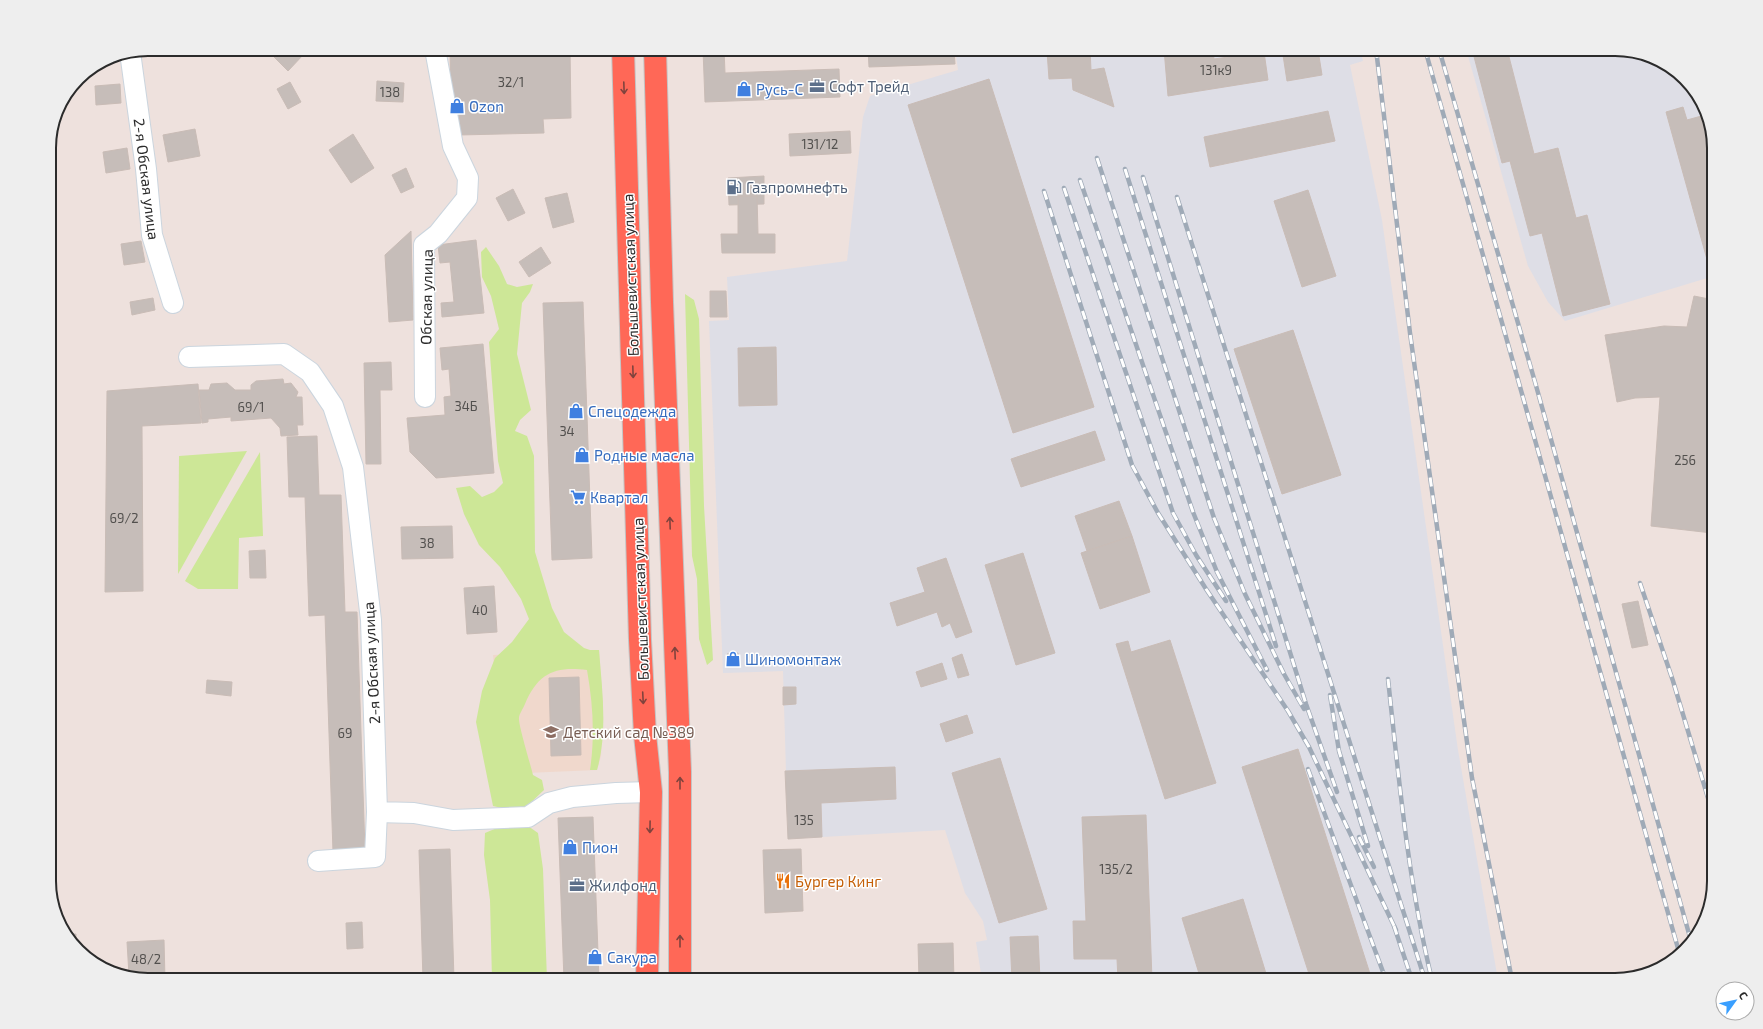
<svg xmlns="http://www.w3.org/2000/svg" width="1763" height="1029" font-family="'Exo 2',sans-serif">
	<style>
		.industrial { fill: #dedee6 }
		.education { fill: #f0d8cc }
		.green { fill: #cde797 }
		.building { fill: #c6bdb9; stroke: #c9bcb6 }
		.lines { fill: none; stroke-linecap: round; stroke-linejoin: round }
		.minor-casing { stroke: #cbd5de; stroke-width: 22 }
		.highway-casing { stroke: #c4c4c4; stroke-width: 24 }
		.minor { stroke: #fff; stroke-width: 20 }
		.highway { stroke: #ff6857; stroke-width: 22 }
		.rail-casing { stroke: #9faab7; stroke-width: 4.5 }
		.rail { stroke: #fff; stroke-width: 3; stroke-dasharray: 9; stroke-linecap: butt }
		.oneway { stroke: #80433d }
		.labels { text-anchor: middle; dominant-baseline: central; stroke-width: 3; stroke-linejoin: round; paint-order: stroke }
		.number-label { font-size: 13px; fill: #52504e }
		.service-label { font-size: 15px; fill: #4e5e75; stroke: #fff; text-anchor: start }
		.shop-label { font-size: 15px; fill: #366cbe; stroke: #fff; text-anchor: start }
		.street-label { font-size: 15px; fill: #2b2b2b; stroke: #fff }
		.education-label { font-size: 15px; fill: #785e54; stroke: #fff; text-anchor: start }
		.food-label { font-size: 15px; fill: #c56008; stroke: #fff; text-anchor: start }
		.rim { fill: none; stroke: #2b2b2b; stroke-width: 2 }
	</style>
	<rect width="100%" height="100%" fill="#eee1dd"/>
	<g class="industrial">
		<polygon points="955,49 1360,49 1363,61 1350,65 1382,220 1458,750 1498,980 982,980 976,942 987,940 983,921 965,893 945,830 788,839 783,671 723,673 709,321 729,320 727,277 847,261 863,117 870,96 958,70"/>
		<polygon points="1466,49 1615,49 1664,62 1697,93 1714,141 1714,276 1565,321 1548,302 1528,266"/>
	</g>
	<polygon class="education" points="599,650 603,708 601,756 597,770 503,774 493,655"/>
	<g class="green">
		<path d="M486 247 499 266 507 284 517 287 533 284 530 292 522 303 517 354 531 410 520 420 515 431 527 436 534 456 535 552 552 608 564 632 584 648 590 650H599C602 689 608 732 597 770H590C595 736 593 704 587 670 555 666 538 673 525 704 523 709 519 714 519 718 518 724 531 766 533 775L542 780 544 790 524 809 511 810 493 806 476 722 482 691 495 658 512 642 529 619 521 599 500 567 479 545 464 514 456 488 470 486 482 497 494 492 503 483 498 461 489 342 499 329 491 296 482 277 481 252Z"/>
		<polygon points="685,294 694,300 699,319 704,506 713,660 707,665 699,639 697,579 692,556"/>
		<polygon points="247,451 178,574 179,456"/>
		<polygon points="260,452 263,536 239,538 238,589 198,589 185,581"/>
		<polygon points="504,825 528,826 538,833 543,869 547,980 492,980 490,900 484,855 485,833"/>
	</g>
	<g class="building">
		<polygon points="268,49 297,49 303,55 288,71 267,50"/>
		<polygon points="450,49 570,49 571,118 543,119 544,133 459,135 451,106"/>
		<polygon points="703,49 724,49 725,73 839,69 840,97 705,102"/>
		<polygon points="868,49 954,49 955,64 869,67"/>
		<polygon points="955,49 1090,49 1091,70 1104,68 1114,107 1073,90 1072,78 1049,79 1047,51 956,52"/>
		<polygon points="1164,49 1213,49 1214,59 1264,52 1268,80 1168,96"/>
		<polygon points="1472,49 1507,49 1534,154 1558,148 1576,218 1587,215 1610,304 1563,316 1542,233 1530,236 1510,161 1502,163"/>
		<polygon points="1318,50 1322,75 1287,81 1283,55"/>
		<polygon points="989,79 1094,407 1013,433 908,105"/>
		<polygon points="377,81 404,83 403,102 376,101"/>
		<polygon points="290,82 301,102 288,109 277,89"/>
		<polygon points="120,84 121,103 96,105 95,86"/>
		<polygon points="1683,107 1687,120 1705,115 1714,141 1714,261 1708,263 1666,112"/>
		<polygon points="1328,111 1335,141 1210,167 1204,137"/>
		<polygon points="195,129 200,156 168,162 163,135"/>
		<polygon points="850,131 851,153 790,156 789,134"/>
		<polygon points="353,134 374,168 351,183 329,150"/>
		<polygon points="127,148 130,169 106,173 103,152"/>
		<polygon points="406,168 414,187 401,193 392,175"/>
		<polygon points="764,176 764,204 729,205 728,178"/>
		<polygon points="513,189 525,213 508,221 496,198"/>
		<polygon points="1308,190 1336,276 1302,287 1274,201"/>
		<polygon points="567,193 574,222 553,228 545,198"/>
		<polygon points="738,196 757,196 758,234 775,234 775,253 722,253 721,234 738,234"/>
		<polygon points="411,231 413,320 389,322 385,255"/>
		<polygon points="476,240 484,313 442,317 441,303 454,302 450,262 440,263 438,245"/>
		<polygon points="141,241 145,262 124,265 121,244"/>
		<polygon points="541,247 551,263 529,277 519,262"/>
		<polygon points="710,291 726,291 727,317 710,317"/>
		<polygon points="1694,296 1714,300 1714,517 1712,533 1651,526 1660,397 1635,398 1617,402 1605,335 1664,326 1687,327"/>
		<polygon points="153,298 155,310 132,315 130,302"/>
		<polygon points="583,302 592,558 552,560 543,303"/>
		<polygon points="1293,330 1341,475 1282,494 1234,349"/>
		<polygon points="483,344 494,473 436,478 410,452 407,418 445,415 444,397 451,396 449,369 442,370 440,348"/>
		<polygon points="776,347 777,405 739,406 738,348"/>
		<polygon points="391,362 392,390 380,390 381,464 366,464 364,363"/>
		<polygon points="283,379 284,384 291,383 298,392 296,397 302,397 303,425 297,425 298,435 281,436 280,428 271,418 231,421 231,417 208,419 208,422 202,423 199,390 209,390 211,384 227,383 235,390 251,390 251,385 256,381"/>
		<polygon points="198,384 201,423 142,426 143,591 105,592 107,391"/>
		<polygon points="1095,431 1105,460 1021,487 1011,459"/>
		<polygon points="317,436 319,495 341,495 345,612 357,612 365,851 333,852 325,615 309,616 305,497 289,497 287,437"/>
		<polygon points="1119,501 1132,536 1087,551 1075,516"/>
		<polygon points="452,526 453,558 402,559 401,527"/>
		<polygon points="1132,536 1150,592 1100,609 1081,553"/>
		<polygon points="265,550 266,578 250,578 249,551"/>
		<polygon points="1023,553 1055,653 1016,665 985,565"/>
		<polygon points="946,558 972,632 956,638 950,623 942,627 937,612 897,626 890,603 925,592 917,568"/>
		<polygon points="494,586 497,632 467,634 464,588"/>
		<polygon points="1638,601 1648,645 1632,648 1622,604"/>
		<polygon points="1170,640 1216,783 1165,799 1116,644 1128,641 1131,652"/>
		<polygon points="738,653 739,664 727,664 727,654"/>
		<polygon points="962,654 969,675 958,678 952,658"/>
		<polygon points="942,663 947,679 921,687 916,672"/>
		<polygon points="579,677 581,755 551,756 549,678"/>
		<polygon points="207,680 232,682 231,696 206,693"/>
		<polygon points="783,687 796,687 796,704 783,705"/>
		<polygon points="967,715 973,733 946,742 940,724"/>
		<polygon points="1298,749 1372,980 1311,980 1242,767"/>
		<polygon points="1000,758 1047,909 999,923 952,773"/>
		<polygon points="895,767 896,799 821,803 822,837 788,839 785,771"/>
		<polygon points="1146,815 1152,980 1118,980 1117,959 1074,959 1073,921 1086,921 1082,817"/>
		<polygon points="593,817 599,980 564,980 558,818"/>
		<polygon points="450,849 454,980 423,980 419,850"/>
		<polygon points="801,849 803,911 765,913 763,850"/>
		<polygon points="1243,899 1268,980 1201,980 1182,918"/>
		<polygon points="362,922 363,948 347,949 346,923"/>
		<polygon points="65,934 76,934 76,944"/>
		<polygon points="1038,936 1040,980 1012,980 1010,937"/>
		<polygon points="164,940 165,980 148,980 129,975 127,942"/>
		<polygon points="953,943 954,980 919,980 918,944"/>
		<polygon points="811,974 811,980 783,980 783,975"/>
	</g>
	<g class="lines">
		<g class="minor-casing">
			<g id="minor">
				<polyline points="130,52 146,169 152,235 173,303"/>
				<polyline points="189,357 284,354 310,372 333,406 353,467 371,620 377,812 414,813 453,820 528,817 549,803 572,797 616,793 651,792"/>
				<polyline points="425,397 424,245 438,234 467,198 468,178 453,146 435,49"/>
				<polyline points="318,861 375,857 377,812"/>
			</g>
		</g>
		<g class="highway-casing">
			<g id="highway">
				<polyline points="623,49 640,640 645,735 651,792 647,980"/>
				<polyline points="655,49 662,302 680,772 680,980"/>
			</g>
		</g>
		<use href="#minor" class="minor"/>
		<use href="#highway" class="highway"/>
		<g class="rail-casing">
			<g id="rail">
				<polyline points="1376,49 1410,333 1472,778 1512,980"/>
				<polyline points="1425,49 1679,952"/>
				<polyline points="1439,49 1535,382 1691,941"/>
				<polyline points="1097,158 1214,518 1245,594 1284,674 1304,709"/>
				<polyline points="1125,169 1276,646"/>
				<polyline points="1143,177 1306,704 1337,792"/>
				<polyline points="1080,180 1193,512 1217,572 1267,670"/>
				<polyline points="1064,188 1173,513 1196,555 1226,601"/>
				<polyline points="1044,191 1132,465 1158,513 1206,589 1288,711 1309,747 1396,930"/>
				<polyline points="1177,197 1425,980"/>
				<polyline points="1640,583 1673,681 1714,818"/>
				<path d="M1388 679C1399 780 1408 881 1432 980"/>
				<polyline points="1330,695 1339,751 1368,846"/>
				<polyline points="1308,769 1386,980"/>
				<polyline points="1359,837 1374,867"/>
				<polyline points="1394,926 1412,980"/>
			</g>
		</g>
		<use href="#rail" class="rail"/>
	</g>
	<defs><path id="oneway-shaft" d="M-6 0H5M1.5-3L5.5 0L1.5 3" fill="none" stroke-width="1.6" stroke-linecap="round" stroke-linejoin="round"/></defs>
	<g class="oneway">
		<use href="#oneway-shaft" transform="translate(624 88) rotate(88)"/>
		<use href="#oneway-shaft" transform="translate(633 372) rotate(88)"/>
		<use href="#oneway-shaft" transform="translate(670 523) rotate(-92)"/>
		<use href="#oneway-shaft" transform="translate(675 653) rotate(-92)"/>
		<use href="#oneway-shaft" transform="translate(643 698) rotate(87)"/>
		<use href="#oneway-shaft" transform="translate(680 783) rotate(-90)"/>
		<use href="#oneway-shaft" transform="translate(650 827) rotate(91)"/>
		<use href="#oneway-shaft" transform="translate(680 941) rotate(-90)"/>
	</g>
	<defs>
		<g id="office-bare" transform="scale(1.2)"><path d="M-6-3h4V-5.5h4V-3h4V5H-6ZM-1-4.5V-3h2v-1.5ZM-6 0V1H6V0Z" fill="#5c6f8a" stroke="#fff" stroke-width="2.5" paint-order="stroke"/></g>
		<g id="shop-bare" transform="scale(1.2)"><path d="M-5-2.5h2.3a2.7 3.5 0 0 1 5.4 0H5L5.5 6h-11ZM-1.5-2.5h3a1.5 2.3 0 0 0-3 0Z" fill="#3f7fe0" stroke="#fff" stroke-width="2.5" paint-order="stroke"/></g>
		<g id="fuel-bare" transform="scale(1.2)"><path d="M-5.5-6h7V0h2V4h1.3V-2.5L3-4.5l.8-.8L6-3V5H2.5V1h-1V6h-7ZM-4.2-4.7v3.2H.2V-4.7Z" fill="#5c6f8a" stroke="#fff" stroke-width="2.5" paint-order="stroke"/></g>
		<g id="supermarket-bare" transform="scale(1.2)"><path d="M-6-5.5h2.5l.6 2H6L4.5 2H-2.5L-4.4-4H-6ZM-1.5 3.2a1.3 1.3 0 1 0 .1 0ZM3 3.2a1.3 1.3 0 1 0 .1 0Z" fill="#3f7fe0" stroke="#fff" stroke-width="2.5" paint-order="stroke"/></g>
		<g id="school-bare" transform="scale(1.2)"><path d="M0-5L7-2L0 1L-7-2ZM-4 1L0 2.5L4 1V4Q0 6-4 4Z" fill="#8d6e63" stroke="#fff" stroke-width="2.5" paint-order="stroke"/></g>
		<g id="restaurant-bare" transform="scale(1.2)"><path d="M-5-6h1v4h1v-4h1v4h1v-4h1v5L-1.5 .5V6h-2V.5L-5-1ZM5-6V6H3V1.5H1.5Q1.5-4 5-6Z" fill="#e8710a" stroke="#fff" stroke-width="2.5" paint-order="stroke"/></g>
	</defs>
	<g fill-rule="evenodd">
		<use href="#office-bare" x="817" y="86"/>
		<use href="#shop-bare" x="744" y="89"/>
		<use href="#shop-bare" x="457" y="106"/>
		<use href="#fuel-bare" x="734" y="187"/>
		<use href="#shop-bare" x="576" y="411"/>
		<use href="#shop-bare" x="582" y="455"/>
		<use href="#supermarket-bare" x="578" y="497"/>
		<use href="#shop-bare" x="733" y="659"/>
		<use href="#school-bare" x="551" y="732"/>
		<use href="#shop-bare" x="570" y="847"/>
		<use href="#restaurant-bare" x="783" y="881"/>
		<use href="#office-bare" x="577" y="885"/>
		<use href="#shop-bare" x="595" y="957"/>
	</g>
	<g class="labels">
		<g class="number-label">
			<text x="1216" y="70">131к9</text>
			<text x="511" y="82">32/1</text>
			<text x="390" y="92">138</text>
			<text x="820" y="144">131/12</text>
			<text x="466" y="406">34Б</text>
			<text x="251" y="407">69/1</text>
			<text x="567" y="431">34</text>
			<text x="1685" y="460">256</text>
			<text x="124" y="518">69/2</text>
			<text x="427" y="543">38</text>
			<text x="480" y="610">40</text>
			<text x="345" y="733">69</text>
			<text x="804" y="820">135</text>
			<text x="1116" y="869">135/2</text>
			<text x="146" y="959">48/2</text>
		</g>
		<g class="service-label">
			<text x="829" y="86">Софт Трейд</text>
			<text x="746" y="187">Газпромнефть</text>
			<text x="589" y="885">Жилфонд</text>
		</g>
		<g class="shop-label">
			<text x="756" y="89">Русь-С</text>
			<text x="469" y="106">Ozon</text>
			<text x="588" y="411">Спецодежда</text>
			<text x="594" y="455">Родные масла</text>
			<text x="590" y="497">Квартал</text>
			<text x="745" y="659">Шиномонтаж</text>
			<text x="582" y="847">Пион</text>
			<text x="607" y="957">Сакура</text>
		</g>
		<g class="street-label">
			<text transform="translate(147 179) rotate(83)">2-я Обская улица</text>
			<text transform="translate(630 275) rotate(-92)">Большевистская улица</text>
			<text transform="translate(426 297) rotate(-89)">Обская улица</text>
			<text transform="translate(640 599) rotate(-92)">Большевистская улица</text>
			<text transform="translate(371 663) rotate(-93)">2-я Обская улица</text>
		</g>
		<g class="education-label">
			<text x="563" y="732">Детский сад №389</text>
		</g>
		<g class="food-label">
			<text x="795" y="881">Бургер Кинг</text>
		</g>
	</g>
	<path d="M0 0H1763V1029H0ZM148 56H1615A92 92 0 0 1 1707 148V881A92 92 0 0 1 1615 973H148A92 92 0 0 1 56 881V148A92 92 0 0 1 148 56Z" fill="#eee" fill-rule="evenodd"/>
	<path class="rim" d="M148 56H1615A92 92 0 0 1 1707 148V881A92 92 0 0 1 1615 973H148A92 92 0 0 1 56 881V148A92 92 0 0 1 148 56Z"/>
	<g transform="translate(1735 1001) rotate(57)"><circle r="19" fill="#ffffff" stroke="#aaaaaa"/>
	<path d="M0-3L7 15L0 10L-7 15Z" fill="#399fff"/>
	<text y="-6" font-size="11" font-weight="bold" text-anchor="middle" fill="#2b2b2b">С</text>
	</g>
</svg>
